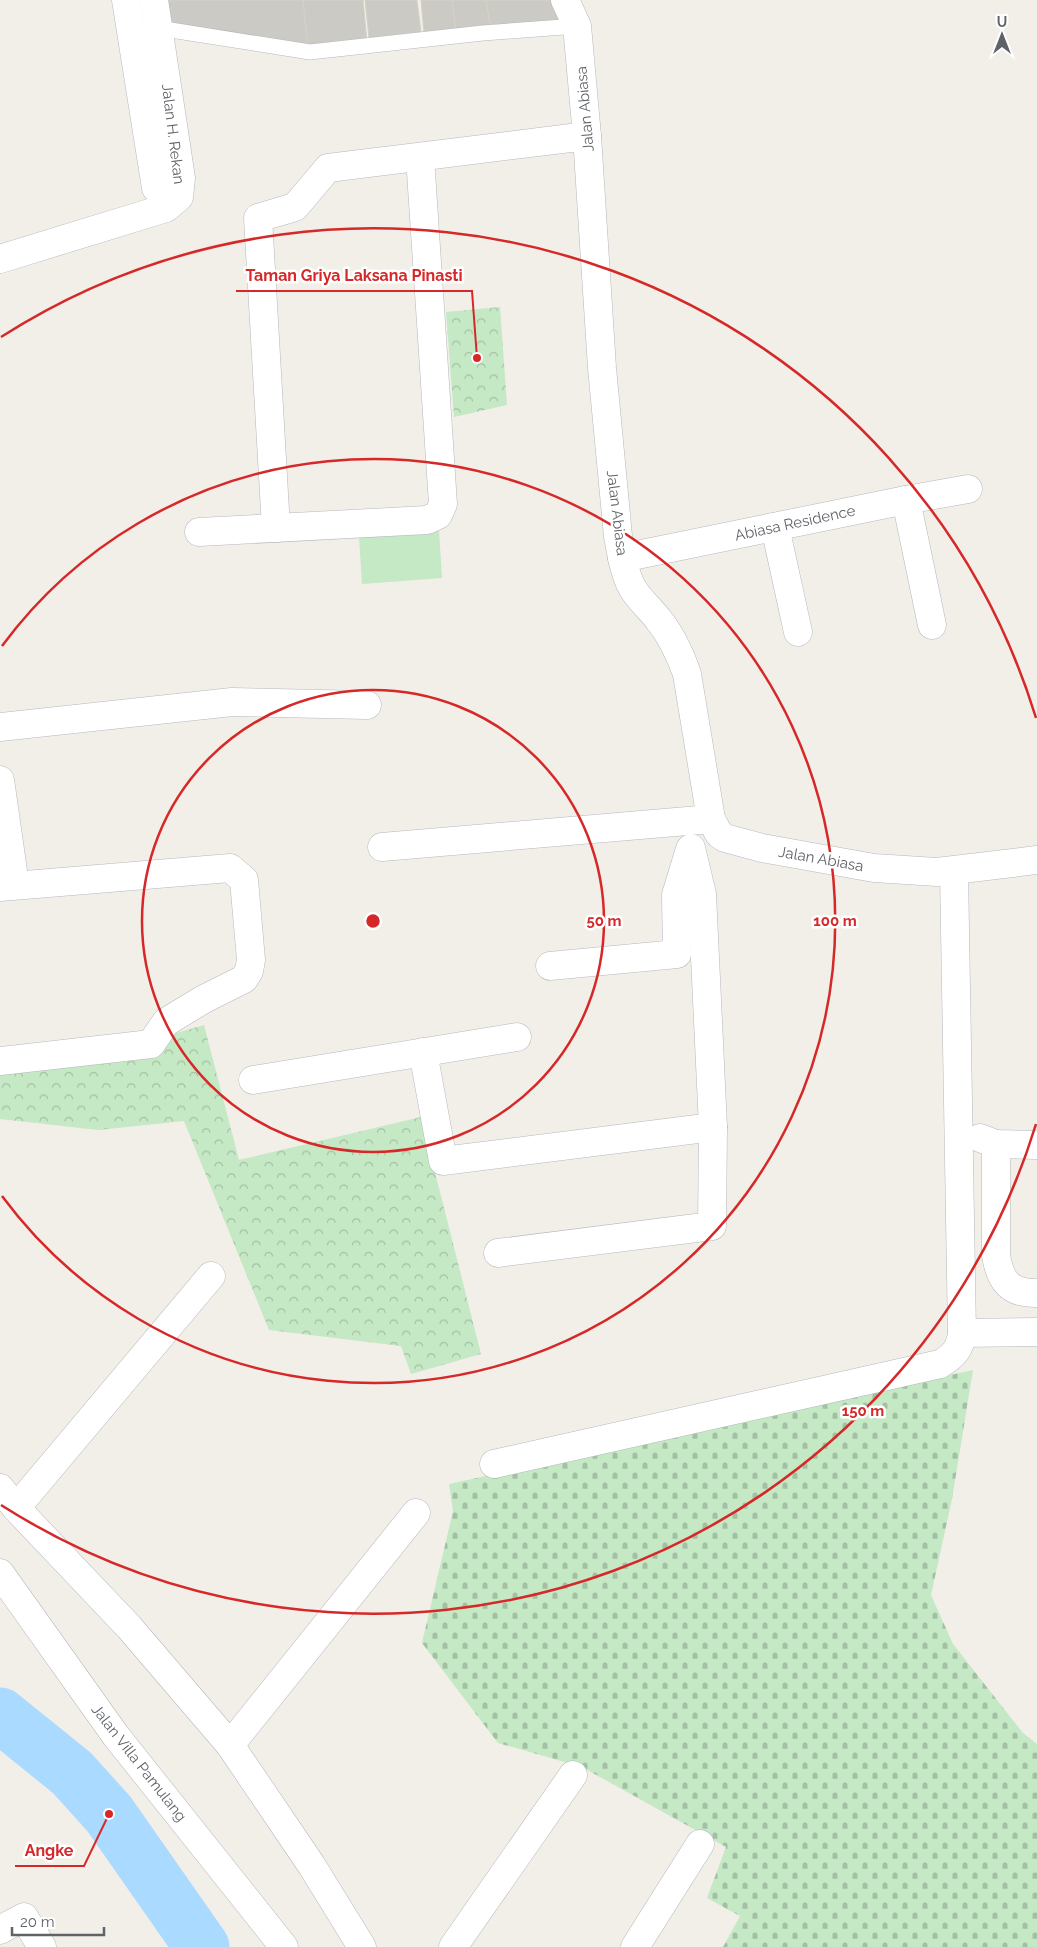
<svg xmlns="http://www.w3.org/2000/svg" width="1037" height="1947" font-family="Raleway,sans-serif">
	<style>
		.forest { fill: url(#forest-crowns) }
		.cemetery { fill: url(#cemetery-stones) }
		.pitch { fill: #c5e8c5 }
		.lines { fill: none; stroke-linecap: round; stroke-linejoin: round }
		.river { stroke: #aadaff; stroke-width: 55 }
		.building { fill: #cccac5; stroke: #d6d1c6 }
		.lane-casing { stroke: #b5b8bc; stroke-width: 16 }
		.street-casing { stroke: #b5b8bc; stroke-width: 29 }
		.lane { stroke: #fff; stroke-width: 15 }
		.street { stroke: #fff; stroke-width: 28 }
		.ring { fill: none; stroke: #d62828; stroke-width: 2.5 }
		.labels { text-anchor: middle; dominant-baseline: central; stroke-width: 5; stroke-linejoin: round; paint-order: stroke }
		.street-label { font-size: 15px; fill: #5f6368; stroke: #fff }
		.centre { fill: #d62828; stroke: #fff; stroke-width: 2.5 }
		.ring-label { font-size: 15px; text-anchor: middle; font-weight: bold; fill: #d62828; stroke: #fff; stroke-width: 5; stroke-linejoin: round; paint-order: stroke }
		.leader { fill: none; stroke: #d62828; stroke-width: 2 }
		.callout-dot { fill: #d62828; stroke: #fff; stroke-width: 2 }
		.callout-label { font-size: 16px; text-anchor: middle; font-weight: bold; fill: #d62828; stroke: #fff; stroke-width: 5; stroke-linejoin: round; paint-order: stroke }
	</style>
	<defs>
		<pattern id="forest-crowns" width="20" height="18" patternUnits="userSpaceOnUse" patternTransform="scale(1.25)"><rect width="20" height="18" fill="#c5e8c5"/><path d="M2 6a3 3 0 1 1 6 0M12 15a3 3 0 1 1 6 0" fill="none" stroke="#a3c0a4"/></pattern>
		<pattern id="cemetery-stones" width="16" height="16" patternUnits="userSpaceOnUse" patternTransform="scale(1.25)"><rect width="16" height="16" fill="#c5e8c5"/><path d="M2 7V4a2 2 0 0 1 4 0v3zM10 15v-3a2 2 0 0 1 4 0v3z" fill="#a3c0a4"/></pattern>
	</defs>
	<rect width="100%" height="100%" fill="#f1efe8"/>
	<g class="forest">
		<polygon points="500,307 507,405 454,417 446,312"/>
		<polygon points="204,1025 239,1160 421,1117 481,1354 411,1374 401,1346 269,1330 184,1121 98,1130 0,1119 0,1065 92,1057"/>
	</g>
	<polygon class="cemetery" points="973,1370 952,1499 931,1595 953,1644 1023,1733 1037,1744 1037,1947 723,1947 740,1916 707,1898 726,1847 582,1767 498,1743 422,1643 453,1511 449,1484"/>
	<polygon class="pitch" points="439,531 442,578 362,584 359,536"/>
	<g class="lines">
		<polyline class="river" points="0,1715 72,1773 109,1814 202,1947"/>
	</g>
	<g class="building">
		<polygon points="166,0 303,0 308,48 168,25"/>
		<polygon points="303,0 363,0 367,42 308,48"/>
		<polygon points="365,0 417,0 421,32 369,38"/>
		<polygon points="421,0 452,0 456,31 424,34"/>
		<polygon points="452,0 486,0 491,28 456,31"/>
		<polygon points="486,0 551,0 561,21 491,28"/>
	</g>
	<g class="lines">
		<g class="lane-casing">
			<polyline id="lane" points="158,28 310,52 483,33 577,26"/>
		</g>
		<g class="street-casing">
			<g id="street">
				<polyline points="126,0 156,188"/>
				<path d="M565 0 577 26 587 136 602 368 618 536C621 553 625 579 635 592 642 602 651 610 658 619 672 636 680 654 687 674L711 819 719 834 725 838 762 848 874 868 937 872 1037 860"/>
				<polyline points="0,259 166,208 179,197 181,178 154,0"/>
				<polyline points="906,500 932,625"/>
				<polyline points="775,527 798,632"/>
				<polyline points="276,528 258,218 295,207 328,168 587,136"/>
				<polyline points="199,532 427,520 438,515 443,504 420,157"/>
				<polyline points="622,558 906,500 968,489"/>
				<polyline points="0,727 232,702 367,705"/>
				<polyline points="0,780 15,885"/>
				<polyline points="382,847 711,819"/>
				<polyline points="0,887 230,868 244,880 251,960 249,971 244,979 204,999 166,1022 151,1044 0,1061"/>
				<polyline points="550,966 677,954 676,895 690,849"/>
				<polyline points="423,1052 443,1161 713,1127"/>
				<polyline points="253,1080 517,1037"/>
				<polyline points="980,1138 996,1144 1037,1145"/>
				<path d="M996 1144V1255C1000 1281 1010 1294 1037 1293"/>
				<polyline points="498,1253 712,1226 713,1127 702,894 691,848"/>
				<polyline points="962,1333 1037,1332"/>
				<path d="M494 1464 940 1364C954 1356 960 1349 962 1333L954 871"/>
				<polyline points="0,1488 16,1508 129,1627 230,1745 312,1866 362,1947"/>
				<polyline points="16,1508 211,1276"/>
				<polyline points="0,1573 116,1736 284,1947"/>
				<polyline points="230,1745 416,1513"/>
				<polyline points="0,1930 24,1917 42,1947"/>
				<polyline points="453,1947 573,1775"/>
				<polyline points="635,1947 700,1844"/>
			</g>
		</g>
		<use href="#lane" class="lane"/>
		<use href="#street" class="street"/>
	</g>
	<g class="ring">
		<circle cx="373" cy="921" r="231"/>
		<path d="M2 646A462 462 0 1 1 2 1196"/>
		<path d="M1036 1124A693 693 0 0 1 1 1505M1 337A693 693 0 0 1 1036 718"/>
	</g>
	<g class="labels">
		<g class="street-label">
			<text transform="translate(585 109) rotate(-95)">Jalan Abiasa</text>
			<text transform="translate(173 134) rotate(83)">Jalan H. Rekan</text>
			<text transform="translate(617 513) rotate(83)">Jalan Abiasa</text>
			<text transform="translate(795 523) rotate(-12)">Abiasa Residence</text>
			<text transform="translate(821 859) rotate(10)">Jalan Abiasa</text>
			<text transform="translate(139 1763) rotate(52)">Jalan Villa Pamulang</text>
		</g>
	</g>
	<circle cx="373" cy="921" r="8" class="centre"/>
	<g class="ring-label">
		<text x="604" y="926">50 m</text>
		<text x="835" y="926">100 m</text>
		<text x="863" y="1416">150 m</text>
	</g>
	<path class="leader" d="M477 358L472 291H236M109 1814L84 1866H15"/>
	<g class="callout-dot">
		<circle cx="477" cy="358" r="5"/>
		<circle cx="109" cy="1814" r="5"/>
	</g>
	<g class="callout-label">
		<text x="354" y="281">Taman Griya Laksana Pinasti</text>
		<text x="49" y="1856">Angke</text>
	</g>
	<g transform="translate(1002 35)" stroke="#ffffff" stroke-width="4" paint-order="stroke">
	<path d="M0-4L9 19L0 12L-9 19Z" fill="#5f6368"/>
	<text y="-8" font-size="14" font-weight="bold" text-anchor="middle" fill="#5f6368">U</text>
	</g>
	<path d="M12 1927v8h92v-8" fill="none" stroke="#5f6368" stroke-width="2.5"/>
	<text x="20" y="1927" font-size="15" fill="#5f6368" stroke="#ffffff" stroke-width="4" paint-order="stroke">20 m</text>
</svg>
